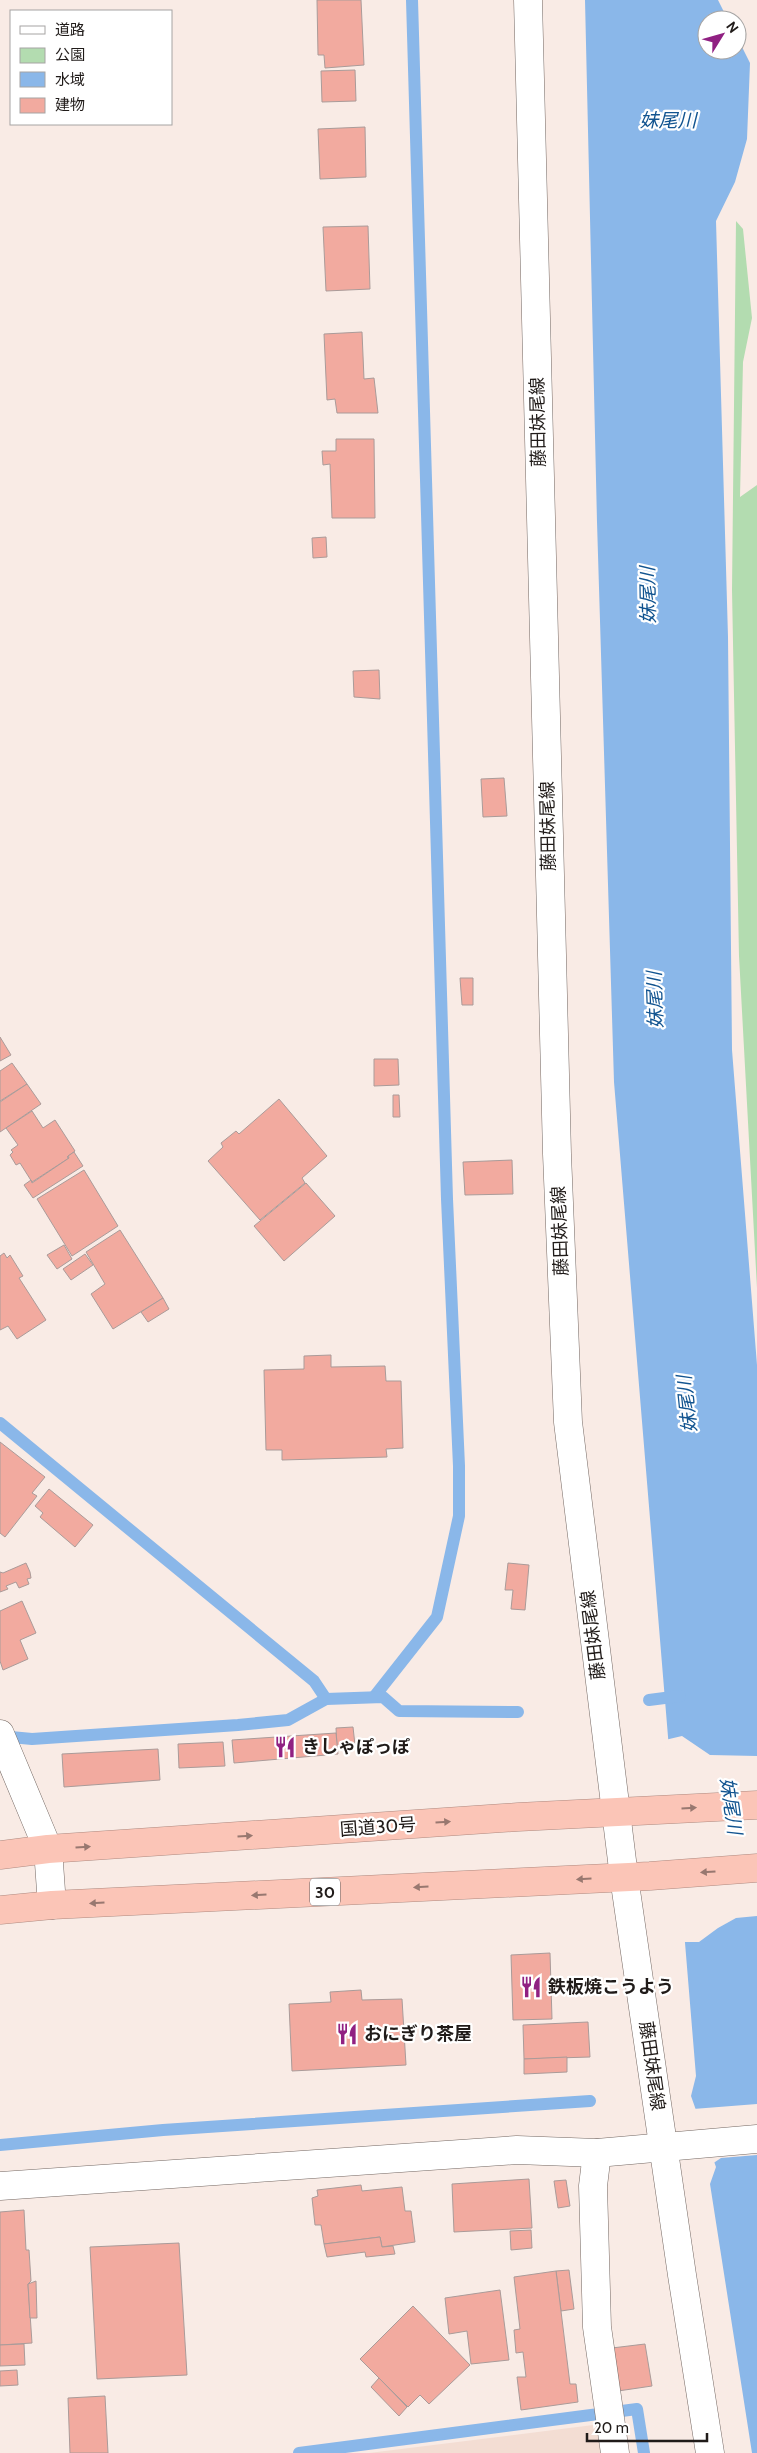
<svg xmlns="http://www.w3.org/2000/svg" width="757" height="2453" font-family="Cabin,'Noto Sans JP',sans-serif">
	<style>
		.built { fill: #f3ddd3 }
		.green { fill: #b3dcb0 }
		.water { fill: #8ab7e9 }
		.pier { fill: #f9ebe5 }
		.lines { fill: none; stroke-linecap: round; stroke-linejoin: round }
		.stream { stroke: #8ab7e9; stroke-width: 12 }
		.building { fill: #f2aa9f; stroke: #aa9b99 }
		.street-casing { stroke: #746863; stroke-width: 29 }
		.secondary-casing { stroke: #746863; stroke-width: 29 }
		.highway-casing { stroke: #ae8a80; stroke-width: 29 }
		.street { stroke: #fff; stroke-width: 28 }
		.secondary { stroke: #fff; stroke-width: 28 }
		.highway { stroke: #fbc5b7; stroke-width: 28 }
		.oneway { fill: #987870 }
		.labels { text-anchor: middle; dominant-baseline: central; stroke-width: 4.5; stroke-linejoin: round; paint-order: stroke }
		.shield { fill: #fff; stroke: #635f5e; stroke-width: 1 }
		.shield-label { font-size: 16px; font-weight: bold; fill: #201b19 }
		.street-label { font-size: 18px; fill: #201b19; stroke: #fff }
		.poi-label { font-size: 18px; font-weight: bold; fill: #201b19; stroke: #fff; text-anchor: start }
		.water-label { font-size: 19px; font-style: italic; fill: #125490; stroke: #fff }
	</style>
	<rect width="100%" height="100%" fill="#f9ebe5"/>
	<polygon class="built" points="601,2424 605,2453 369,2453"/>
	<polygon class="green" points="736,221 743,229 752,318 743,362 740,497 757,485 757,1288 739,956 732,590"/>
	<polygon class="water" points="585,0 718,0 728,20 707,20 707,50 737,50 737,37 750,63 747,139 735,182 716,221 728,637 732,1050 757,1365 757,2453 752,2453 710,2184 716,2167 691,2096 696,2076 614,1082 597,522"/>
	<g class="pier">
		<polygon points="682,1736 710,1755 757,1756 757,1916 736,1918 718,1928 699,1942 682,1942 665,1740"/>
		<polygon points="757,2104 757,2155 721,2158 712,2164 693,2109"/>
	</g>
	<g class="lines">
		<g class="stream">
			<polyline points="0,1423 314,1681 326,1699"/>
			<polyline points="374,1697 437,1617 459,1516 459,1466 447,1199 412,0"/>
			<polyline points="649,1700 680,1696"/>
			<polyline points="0,1736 32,1739 238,1725 288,1720 326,1699 383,1697 399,1711 518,1712"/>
			<polyline points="0,2145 163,2130 590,2101"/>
			<polyline points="299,2453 637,2409 644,2453"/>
		</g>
	</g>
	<g class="building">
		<polygon points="317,0 361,0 364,65 325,68 324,55 318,55"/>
		<polygon points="355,70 356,101 322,102 321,71"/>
		<polygon points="365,127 366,177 320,179 318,129"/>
		<polygon points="368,226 370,289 326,291 323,227"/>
		<polygon points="362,332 364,379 374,378 378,413 337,413 335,399 327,400 324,334"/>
		<polygon points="336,439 374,439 375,518 332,518 330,464 323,465 322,451 336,451"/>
		<polygon points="326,537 327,557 313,558 312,538"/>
		<polygon points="379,670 380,699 354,697 353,671"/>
		<polygon points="504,778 507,816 483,817 481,779"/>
		<polygon points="460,978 473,978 473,1005 462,1005"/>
		<polygon points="0,1037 11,1055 0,1061"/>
		<polygon points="374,1059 398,1059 399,1085 374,1086"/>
		<polygon points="12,1063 27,1084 0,1101 0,1071"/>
		<polygon points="27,1084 41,1104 0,1132 0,1102"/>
		<polygon points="393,1095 399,1095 400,1117 393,1117"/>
		<polygon points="279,1099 327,1156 302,1178 305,1183 260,1220 208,1161 223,1147 221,1143 236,1131 239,1134"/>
		<polygon points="32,1111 43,1128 55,1120 75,1151 67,1157 69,1158 32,1182 20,1163 16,1165 10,1155 13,1152 11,1150 18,1145 6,1128"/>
		<polygon points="74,1152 83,1166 33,1198 24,1185 31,1180 32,1183 69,1158 68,1156"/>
		<polygon points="512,1160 513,1194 465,1195 463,1162"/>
		<polygon points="84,1170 118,1226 72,1256 37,1199"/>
		<polygon points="306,1183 335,1216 284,1261 254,1226"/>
		<polygon points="120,1230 163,1298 113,1329 91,1294 105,1284 86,1252"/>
		<polygon points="64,1245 72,1259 57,1269 47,1255"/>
		<polygon points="4,1253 7,1258 10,1255 23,1276 19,1278 46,1320 17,1339 8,1326 0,1330 0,1256"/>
		<polygon points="85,1254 93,1265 71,1280 63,1269"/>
		<polygon points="163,1298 169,1309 148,1322 141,1312"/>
		<polygon points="331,1355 331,1367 385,1366 386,1381 401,1381 403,1448 386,1449 387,1457 282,1460 282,1450 266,1450 264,1370 304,1369 304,1356"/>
		<polygon points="0,1442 45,1477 32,1493 37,1496 5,1537 0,1533"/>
		<polygon points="49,1489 93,1525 75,1547 40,1517 43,1513 35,1506"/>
		<polygon points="26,1563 30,1572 31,1578 27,1579 29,1584 19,1588 16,1582 6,1586 8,1589 0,1592 0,1572 3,1573"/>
		<polygon points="508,1563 529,1565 525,1610 511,1609 513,1590 505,1590"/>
		<polygon points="22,1601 36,1633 20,1640 28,1659 3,1670 0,1661 0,1611"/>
		<polygon points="353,1727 355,1745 337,1746 336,1728"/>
		<polygon points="336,1733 338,1754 234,1763 232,1740"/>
		<polygon points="223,1742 225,1766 179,1768 178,1744"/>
		<polygon points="158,1749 160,1780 64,1787 62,1754"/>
		<polygon points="550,1953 552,2019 513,2020 511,1955"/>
		<polygon points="361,1990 362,2000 402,1999 406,2065 292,2071 289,2004 331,2002 330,1992"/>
		<polygon points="588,2022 590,2057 524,2059 523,2025"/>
		<polygon points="567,2057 567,2072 524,2074 524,2059"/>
		<polygon points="529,2179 532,2228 454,2232 452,2184"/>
		<polygon points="566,2180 570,2206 558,2208 554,2181"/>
		<polygon points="361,2185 362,2191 402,2187 405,2211 411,2211 415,2242 382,2247 380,2237 324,2244 321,2225 315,2225 312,2198 318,2196 317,2190"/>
		<polygon points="24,2210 26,2250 29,2250 31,2281 28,2284 32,2343 0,2345 0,2212"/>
		<polygon points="531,2230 532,2248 511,2250 510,2231"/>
		<polygon points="380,2237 382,2247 393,2246 395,2254 366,2257 365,2252 327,2257 324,2244"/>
		<polygon points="179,2243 187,2375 97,2379 90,2247"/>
		<polygon points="569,2270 574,2309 561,2311 556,2271"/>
		<polygon points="556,2271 570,2384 576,2384 578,2402 521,2410 517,2377 526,2377 523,2352 516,2353 514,2330 520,2329 514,2277"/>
		<polygon points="36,2281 37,2318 30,2318 28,2284"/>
		<polygon points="500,2290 509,2360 471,2364 467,2331 449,2334 445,2298"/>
		<polygon points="413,2306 470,2365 429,2404 420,2395 408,2407 360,2359"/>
		<polygon points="24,2344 25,2365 0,2366 0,2345"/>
		<polygon points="645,2344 652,2386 618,2391 612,2348"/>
		<polygon points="17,2370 18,2385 0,2386 0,2371"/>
		<polygon points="379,2378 407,2407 399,2416 371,2387"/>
		<polygon points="105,2396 108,2453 70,2453 68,2398"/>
	</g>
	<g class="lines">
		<g class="street-casing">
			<g id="street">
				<polyline points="0,1734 48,1849 52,1905"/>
				<polyline points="597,2153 593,2186 597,2327 615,2453"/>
				<polyline points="0,2186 517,2150 597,2153 757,2139"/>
			</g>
		</g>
		<g class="secondary-casing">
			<polyline id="secondary" points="528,0 557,1154 568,1422 624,1877 682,2275 710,2453"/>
		</g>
		<g class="highway-casing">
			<g id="highway">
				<polyline points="0,1855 48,1849 518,1817 757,1805"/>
				<polyline points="0,1910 52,1905 650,1876 757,1868"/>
			</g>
		</g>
		<use href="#street" class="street"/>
		<use href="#secondary" class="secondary"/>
		<use href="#highway" class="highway"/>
	</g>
	<defs><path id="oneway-solid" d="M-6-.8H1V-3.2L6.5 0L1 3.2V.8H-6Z" transform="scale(1.25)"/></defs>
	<g class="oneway">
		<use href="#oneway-solid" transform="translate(689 1808) rotate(-3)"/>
		<use href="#oneway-solid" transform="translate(443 1822) rotate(-4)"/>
		<use href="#oneway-solid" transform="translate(245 1836) rotate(-4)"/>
		<use href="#oneway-solid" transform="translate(83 1847) rotate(-4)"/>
		<use href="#oneway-solid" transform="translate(708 1872) rotate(176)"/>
		<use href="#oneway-solid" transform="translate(584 1879) rotate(177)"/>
		<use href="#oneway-solid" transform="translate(421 1887) rotate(177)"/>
		<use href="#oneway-solid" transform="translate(259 1895) rotate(177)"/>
		<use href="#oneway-solid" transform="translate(97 1903) rotate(177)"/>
	</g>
	<defs>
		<g id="restaurant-bare" transform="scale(1.725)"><path d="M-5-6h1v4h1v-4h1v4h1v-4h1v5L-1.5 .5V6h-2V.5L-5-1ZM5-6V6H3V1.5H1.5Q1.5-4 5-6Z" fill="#902082" stroke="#fff" stroke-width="2.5" paint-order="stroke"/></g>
	</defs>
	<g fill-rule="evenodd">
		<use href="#restaurant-bare" x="285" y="1747"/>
		<use href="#restaurant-bare" x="531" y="1987"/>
		<use href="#restaurant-bare" x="347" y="2034"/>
	</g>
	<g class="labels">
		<rect class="shield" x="310" y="1878.5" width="30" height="27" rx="4"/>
		<g class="shield-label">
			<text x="325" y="1892">30</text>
		</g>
		<g class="street-label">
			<text transform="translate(538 422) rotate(-91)">藤田妹尾線</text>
			<text transform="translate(548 826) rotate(-91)">藤田妹尾線</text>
			<text transform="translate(560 1231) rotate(-92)">藤田妹尾線</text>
			<text transform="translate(593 1635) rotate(-97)">藤田妹尾線</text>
			<text transform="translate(378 1827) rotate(-4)">国道30号</text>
			<text transform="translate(652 2066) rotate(82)">藤田妹尾線</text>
		</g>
		<g class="poi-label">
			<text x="302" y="1747">きしゃぽっぽ</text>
			<text x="548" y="1987">鉄板焼こうよう</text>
			<text x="364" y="2034">おにぎり茶屋</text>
		</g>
		<g class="water-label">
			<text x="668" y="120">妹尾川</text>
			<text transform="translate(648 595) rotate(-91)">妹尾川</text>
			<text transform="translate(655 1000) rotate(-92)">妹尾川</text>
			<text transform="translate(687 1404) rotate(-96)">妹尾川</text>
			<text transform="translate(731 1806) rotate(82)">妹尾川</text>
		</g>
	</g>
	<rect x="10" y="10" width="162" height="115" fill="#ffffff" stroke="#a6a4a3"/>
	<rect x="20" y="26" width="25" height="8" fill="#ffffff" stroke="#a6a4a3"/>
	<text x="55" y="35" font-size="15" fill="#201b19">道路</text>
	<rect x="20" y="48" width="25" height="15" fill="#b3dcb0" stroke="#a6a4a3"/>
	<text x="55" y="60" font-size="15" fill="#201b19">公園</text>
	<rect x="20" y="72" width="25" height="15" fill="#8ab7e9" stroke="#a6a4a3"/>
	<text x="55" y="85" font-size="15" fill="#201b19">水域</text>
	<rect x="20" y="98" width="25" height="15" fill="#f2aa9f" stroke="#a6a4a3"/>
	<text x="55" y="110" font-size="15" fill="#201b19">建物</text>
	<g transform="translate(722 35) rotate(53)"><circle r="24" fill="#ffffff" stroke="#a6a4a3"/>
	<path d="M0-4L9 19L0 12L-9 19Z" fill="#902082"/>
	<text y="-8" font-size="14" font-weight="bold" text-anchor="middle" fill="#201b19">N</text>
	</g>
	<path d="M587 2433v8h120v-8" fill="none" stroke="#201b19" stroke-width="2.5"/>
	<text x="594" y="2433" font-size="15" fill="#201b19" stroke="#ffffff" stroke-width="4" paint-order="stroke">20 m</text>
</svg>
